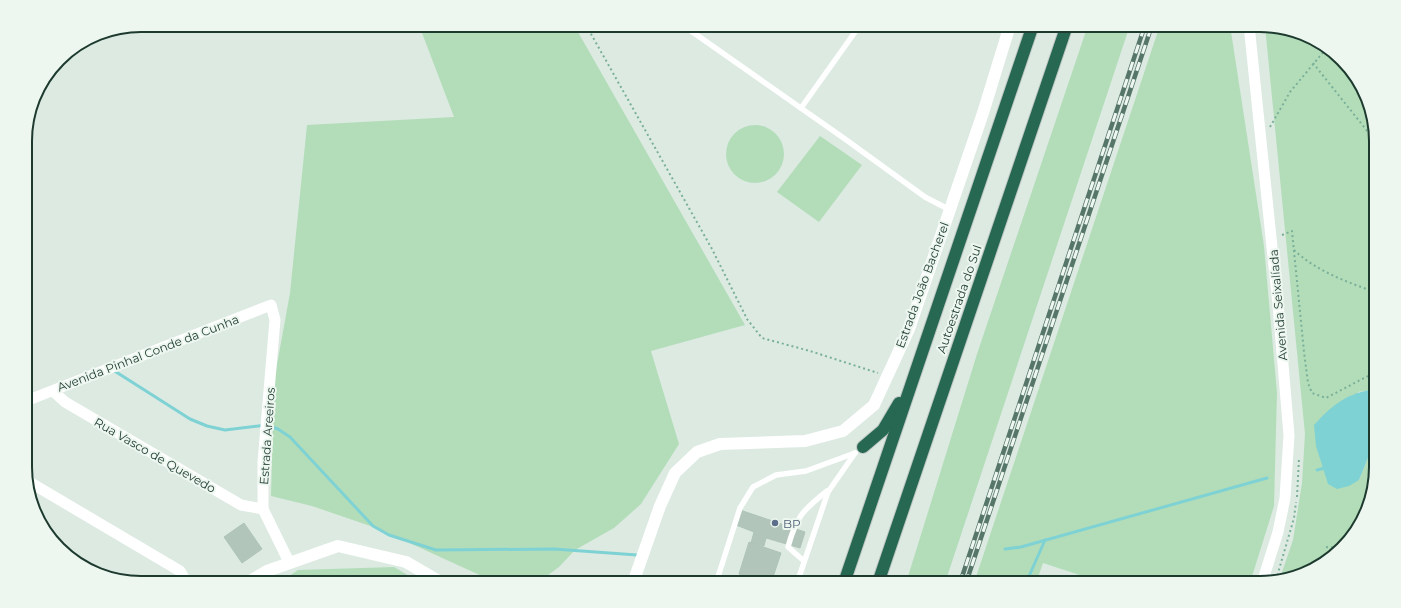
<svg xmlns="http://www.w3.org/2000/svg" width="1401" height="608" font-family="Montserrat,sans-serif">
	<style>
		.green { fill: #b3ddb9 }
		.water { fill: #7fd2d4 }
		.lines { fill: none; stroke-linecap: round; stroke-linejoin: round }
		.stream { stroke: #7fd2d4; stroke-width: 3 }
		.building { fill: #b2c5bb; stroke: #afc4b8 }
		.motorway-casing { stroke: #c0c8c5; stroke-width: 14 }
		.path { stroke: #7ab099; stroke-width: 2; stroke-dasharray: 2 3; stroke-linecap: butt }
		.service { stroke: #fff; stroke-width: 5.5 }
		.minor { stroke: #fff; stroke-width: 11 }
		.tertiary { stroke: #fff; stroke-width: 12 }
		.motorway { stroke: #276853; stroke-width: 12 }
		.rail-casing { stroke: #57766a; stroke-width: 4.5 }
		.rail { stroke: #edf7f0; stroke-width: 3; stroke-dasharray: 9; stroke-linecap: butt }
		.service-dot { fill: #5c6f8a; stroke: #edf7f0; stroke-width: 1.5 }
		.labels { text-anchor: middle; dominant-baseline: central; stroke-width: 4; stroke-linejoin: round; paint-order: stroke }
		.street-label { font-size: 12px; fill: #1d3a2f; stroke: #edf7f0 }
		.service-label { font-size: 12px; fill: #4e5e75; stroke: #edf7f0; text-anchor: start }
		.rim { fill: none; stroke: #1d3a2f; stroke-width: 2 }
	</style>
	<rect width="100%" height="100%" fill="#dceae2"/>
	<g class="green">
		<polygon points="419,25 574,25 745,325 651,351 679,444 641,504 614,528 575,550 559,567 537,583 497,583 379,529 312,506 271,496 274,381 290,293 307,125 454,117"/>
		<polygon points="1088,25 1130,25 945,583 906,583 977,354"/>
		<polygon points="1160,25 1230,25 1264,246 1277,393 1274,506 1250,583 1104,583 1043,563 1036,583 974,583"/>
		<polygon points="1265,26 1304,34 1352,70 1375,125 1376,389 1358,392 1359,480 1376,438 1376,467 1367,511 1325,563 1280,578 1293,540 1302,483 1305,434"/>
		<circle cx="755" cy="154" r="29"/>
		<polygon points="820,136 862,165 819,222 777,192"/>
		<polygon points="394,567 421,583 279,583 298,570"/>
	</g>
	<path class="water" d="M1376 389V438L1359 480 1349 486 1337 489 1328 484 1316 446 1314 425C1333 404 1347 393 1376 389Z"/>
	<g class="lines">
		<g class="stream">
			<polyline points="113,370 190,419 207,426 225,430 267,425 278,429 290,437 373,526 389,535 436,550 554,549 637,555"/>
			<polyline points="1317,470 1325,468"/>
			<polyline points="1005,549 1021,547 1267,478"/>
			<polyline points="1026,583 1045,540"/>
		</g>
	</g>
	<g class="building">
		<polygon points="740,510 805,532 800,548 766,538 764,546 751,543 754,532 736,525"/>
		<polygon points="244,523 262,549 242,563 224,537"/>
		<polygon points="749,542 781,553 771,583 765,583 739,574"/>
	</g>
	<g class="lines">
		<g class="motorway-casing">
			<g id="motorway">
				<polyline points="863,447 883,430 899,403"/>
				<polyline points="844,583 1033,25"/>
				<polyline points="878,583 1067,25"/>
			</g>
		</g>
		<g class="path">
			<polyline points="586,25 712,249 747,319 762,338 810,351 878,373"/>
			<polyline points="1313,63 1368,132 1375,145"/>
			<polyline points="1270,127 1290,92 1325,50"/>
			<polyline points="1282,235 1292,231 1304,352 1308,383 1312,393 1326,398 1368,376"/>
			<path d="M1294 250C1316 271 1347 282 1375 292"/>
			<polyline points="1376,333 1374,359 1368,376 1376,372"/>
			<polyline points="1297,497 1299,458"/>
			<polyline points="1326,547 1338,548"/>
			<polyline points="1276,580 1294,518 1296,502"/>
		</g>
		<g class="service">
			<polyline points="684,26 845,139 925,197 950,210"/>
			<polyline points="801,108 860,25"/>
			<path d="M804 561 788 547C796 517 803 510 827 491"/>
			<polyline points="716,583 740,508 753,487 776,475 806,471 855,453"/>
			<polyline points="797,583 828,492 855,453"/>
			<polyline points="1046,583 1047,579 1058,583"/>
		</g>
		<g class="minor">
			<polyline points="1249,25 1278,305 1289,435 1285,498 1278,532 1262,583"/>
			<polyline points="53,391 65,402 241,505 263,509"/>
			<polyline points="26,401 271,305 275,320 263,462 263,509 289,562"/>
			<polyline points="26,480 180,571 187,583"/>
		</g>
		<g class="tertiary">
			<polyline points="247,583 267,571 338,546 406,562 442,583"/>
			<polyline points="633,583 660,506 675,473 697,452 720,444 805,441 843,431 874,405 909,329 983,113 1010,25"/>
		</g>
		<use href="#motorway" class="motorway"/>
		<g class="rail-casing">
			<g id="rail">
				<polyline points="960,583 1145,25"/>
				<polyline points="966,583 1152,25"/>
			</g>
		</g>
		<use href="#rail" class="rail"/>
	</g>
	<circle class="service-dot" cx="775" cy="523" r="4"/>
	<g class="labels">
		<g class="street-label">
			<text transform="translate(922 285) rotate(-70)">Estrada João Bacherel</text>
			<text transform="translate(959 299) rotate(-71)">Autoestrada do Sul</text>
			<text transform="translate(1278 305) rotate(-95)">Avenida Seixalíada</text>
			<text transform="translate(148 353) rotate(-21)">Avenida Pinhal Conde da Cunha</text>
			<text transform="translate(267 436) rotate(-86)">Estrada Areeiros</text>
			<text transform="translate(155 455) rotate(30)">Rua Vasco de Quevedo</text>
		</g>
		<g class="service-label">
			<text x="783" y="523">BP</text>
		</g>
	</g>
	<path d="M0 0H1401V608H0ZM141 32H1260A109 109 0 0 1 1369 141V467A109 109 0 0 1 1260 576H141A109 109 0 0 1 32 467V141A109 109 0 0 1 141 32Z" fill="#edf7f0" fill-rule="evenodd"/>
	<path class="rim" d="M141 32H1260A109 109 0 0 1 1369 141V467A109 109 0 0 1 1260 576H141A109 109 0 0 1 32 467V141A109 109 0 0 1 141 32Z"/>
</svg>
